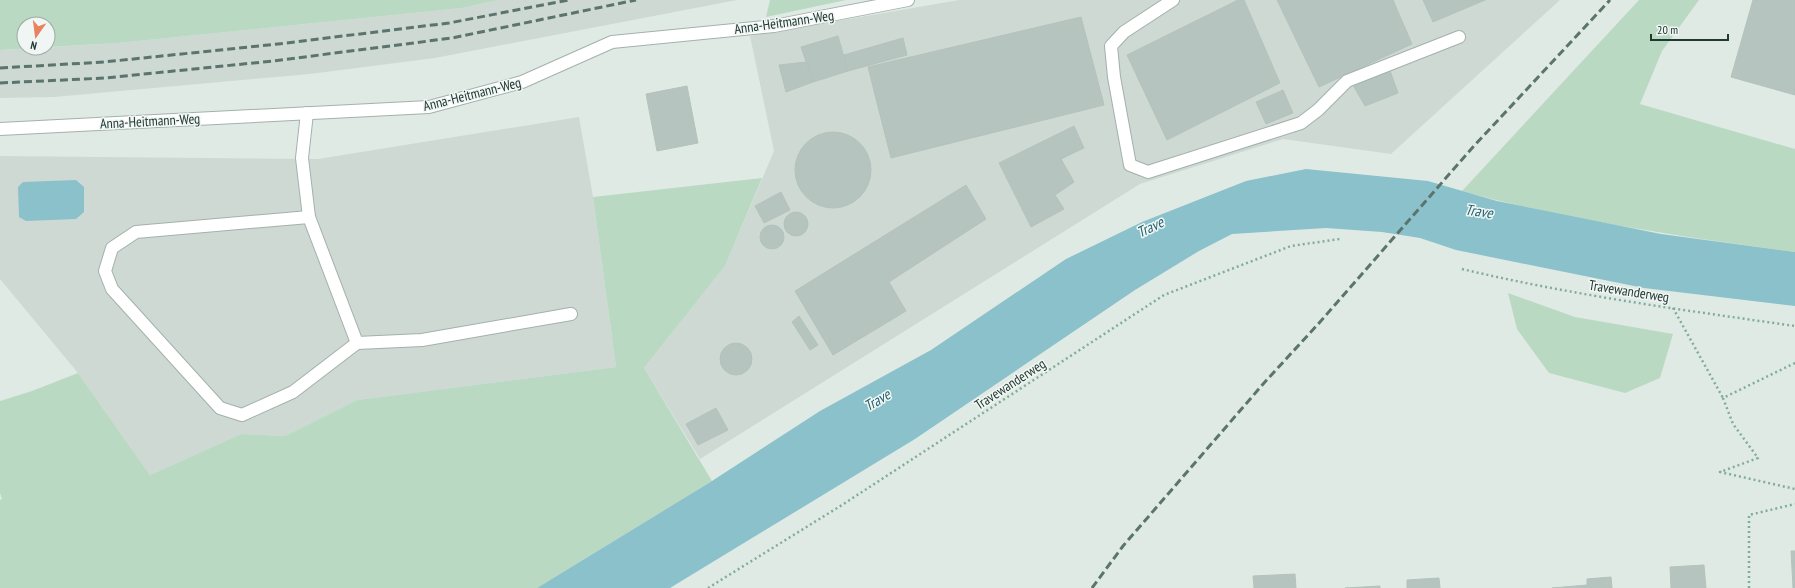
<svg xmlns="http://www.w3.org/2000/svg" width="1795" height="588" font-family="'PT Sans Narrow',sans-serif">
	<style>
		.built { fill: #ced9d4 }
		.green { fill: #bad9c3 }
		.water { fill: #8bc1cb }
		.building { fill: #b5c4be; stroke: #b3c3bc }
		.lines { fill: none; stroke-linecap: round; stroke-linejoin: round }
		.service-casing { stroke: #a3b1ac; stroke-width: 14 }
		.minor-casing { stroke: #a3b1ac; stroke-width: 14 }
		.path { stroke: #82ab9f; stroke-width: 2.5; stroke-dasharray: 2 3; stroke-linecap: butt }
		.service { stroke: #fff; stroke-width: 12 }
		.minor { stroke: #fff; stroke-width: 12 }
		.rail { stroke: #5c746e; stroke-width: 3; stroke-dasharray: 8 4; stroke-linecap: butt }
		.labels { text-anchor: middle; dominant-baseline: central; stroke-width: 3; stroke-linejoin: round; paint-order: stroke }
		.street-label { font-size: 14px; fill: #223833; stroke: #f0f6f3 }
		.water-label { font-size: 15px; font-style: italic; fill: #216170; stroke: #f0f6f3 }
	</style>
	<rect width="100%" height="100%" fill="#e0eae5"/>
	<g class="built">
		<polygon points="498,0 737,0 435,58 310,74 54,97 0,98 0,50 118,43 462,8"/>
		<polygon points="959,0 1560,0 1391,154 1283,139 1140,184 700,459 644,368 725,266 774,151 750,36"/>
		<polygon points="579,117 593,197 616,367 357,400 285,436 241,434 150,475 78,373 0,279 0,156 318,159"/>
	</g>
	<g class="green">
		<polygon points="0,0 498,0 462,8 118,43 48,47 48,24 24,24 24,48 34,48 0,50"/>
		<polygon points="770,0 846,0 766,17"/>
		<path d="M1639 0H1699L1662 51 1640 104 1795 149V252C1683 237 1571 221 1462 191Z"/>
		<polygon points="762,178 725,266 644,368 712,481 537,588 0,588 0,500 2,499 0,493 0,401 32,391 78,373 150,475 241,434 285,436 357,400 616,367 593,197"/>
		<polygon points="1508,293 1575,317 1673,334 1660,378 1625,393 1549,373 1517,329"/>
	</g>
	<g class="water">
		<polygon points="1306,169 1428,181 1497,201 1661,234 1795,252 1795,306 1644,288 1456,250 1420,238 1382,232 1326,228 1232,234 1199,251 1135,290 915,439 670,588 537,588 712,481 820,411 931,350 1066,259 1142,222 1246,181"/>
		<polygon points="76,180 84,187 84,212 76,219 26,221 19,217 18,187 23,182"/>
	</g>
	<g class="building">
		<polygon points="1238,0 1244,0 1280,83 1167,140 1127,55"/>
		<polygon points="1277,0 1393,0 1412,44 1319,87"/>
		<polygon points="1423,0 1485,0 1433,22"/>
		<polygon points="1753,0 1795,0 1795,95 1731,77"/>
		<polygon points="1081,17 1104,105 891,158 868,67"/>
		<polygon points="838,36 848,71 813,82 801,47"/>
		<polygon points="903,38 907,55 848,71 844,55"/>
		<polygon points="806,62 813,82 786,92 779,65"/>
		<polygon points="1389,68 1398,93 1365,106 1353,85"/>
		<polygon points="687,86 698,143 657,151 646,94"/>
		<polygon points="1283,90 1293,113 1266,124 1256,102"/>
		<polygon points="1074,126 1084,148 1061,159 1074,182 1055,195 1064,209 1031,227 999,163"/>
		<circle cx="833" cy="170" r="38"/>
		<polygon points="966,185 986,219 889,282 906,311 833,355 795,291"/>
		<polygon points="781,192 790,210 764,223 755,206"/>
		<circle cx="796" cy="224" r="12"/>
		<circle cx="772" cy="237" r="12"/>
		<polygon points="799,316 818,345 810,350 792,322"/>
		<circle cx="736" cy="359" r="16"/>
		<polygon points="716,408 728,430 698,445 686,424"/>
		<polygon points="1791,551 1795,551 1795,588 1793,588"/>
		<polygon points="1704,565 1706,588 1671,588 1670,567"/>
		<polygon points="1295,574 1296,588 1254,588 1253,576"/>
		<polygon points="1611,577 1612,588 1552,588 1587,585 1587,579"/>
		<polygon points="1439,578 1440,588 1407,588 1407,580"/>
		<polygon points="1380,586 1380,588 1345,588"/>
	</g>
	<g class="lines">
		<g class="service-casing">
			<g id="service">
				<polyline points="1173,0 1124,32 1111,46 1114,77 1130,165 1148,172 1301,123 1318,110 1347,81 1459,37"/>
				<polyline points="307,113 302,158 309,217 357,343"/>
				<polyline points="309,217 136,232 112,248 105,271 112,289 220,408 242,415 293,392 357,343 422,340 571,314"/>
			</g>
		</g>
		<g class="minor-casing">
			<polyline id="minor" points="0,129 429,107 522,82 612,42 774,26 908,0"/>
		</g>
		<g class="path">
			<path d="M1462 269C1571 295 1683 310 1795 326"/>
			<polyline points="1673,308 1723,398"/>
			<polyline points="1795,363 1723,398 1733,424 1758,458 1720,472 1795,489"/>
			<polyline points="708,588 842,505 1164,295 1291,246 1340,239"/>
			<polyline points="1749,588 1749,515 1795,504"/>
		</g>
		<use href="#service" class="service"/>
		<use href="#minor" class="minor"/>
		<g class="rail">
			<polyline points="0,68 104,62 278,44 449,23 569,0"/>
			<polyline points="0,83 105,78 273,61 452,38 636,0"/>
			<polyline points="1092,588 1123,546 1264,383 1320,322 1473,147 1610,0"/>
		</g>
	</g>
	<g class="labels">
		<g class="street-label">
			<text transform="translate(784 22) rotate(-8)">Anna-Heitmann-Weg</text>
			<text transform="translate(472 94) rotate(-14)">Anna-Heitmann-Weg</text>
			<text transform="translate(150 121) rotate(-3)">Anna-Heitmann-Weg</text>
			<text transform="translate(1629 291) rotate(9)">Travewanderweg</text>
			<text transform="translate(1010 384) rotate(-33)">Travewanderweg</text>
		</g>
		<g class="water-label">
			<text transform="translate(1479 211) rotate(8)">Trave</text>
			<text transform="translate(1150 227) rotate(-26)">Trave</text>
			<text transform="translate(877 400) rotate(-31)">Trave</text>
		</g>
	</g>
	<g transform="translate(36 36) rotate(194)"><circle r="19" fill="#f0f6f3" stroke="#9eaaa6"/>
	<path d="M0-3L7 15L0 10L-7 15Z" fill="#e8825f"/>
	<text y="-6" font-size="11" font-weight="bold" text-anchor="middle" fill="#223833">N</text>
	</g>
	<path d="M1651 34v6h77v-6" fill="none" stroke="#223833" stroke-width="2"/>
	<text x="1657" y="34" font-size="12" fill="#223833" stroke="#f0f6f3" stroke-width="3" paint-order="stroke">20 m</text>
</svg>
